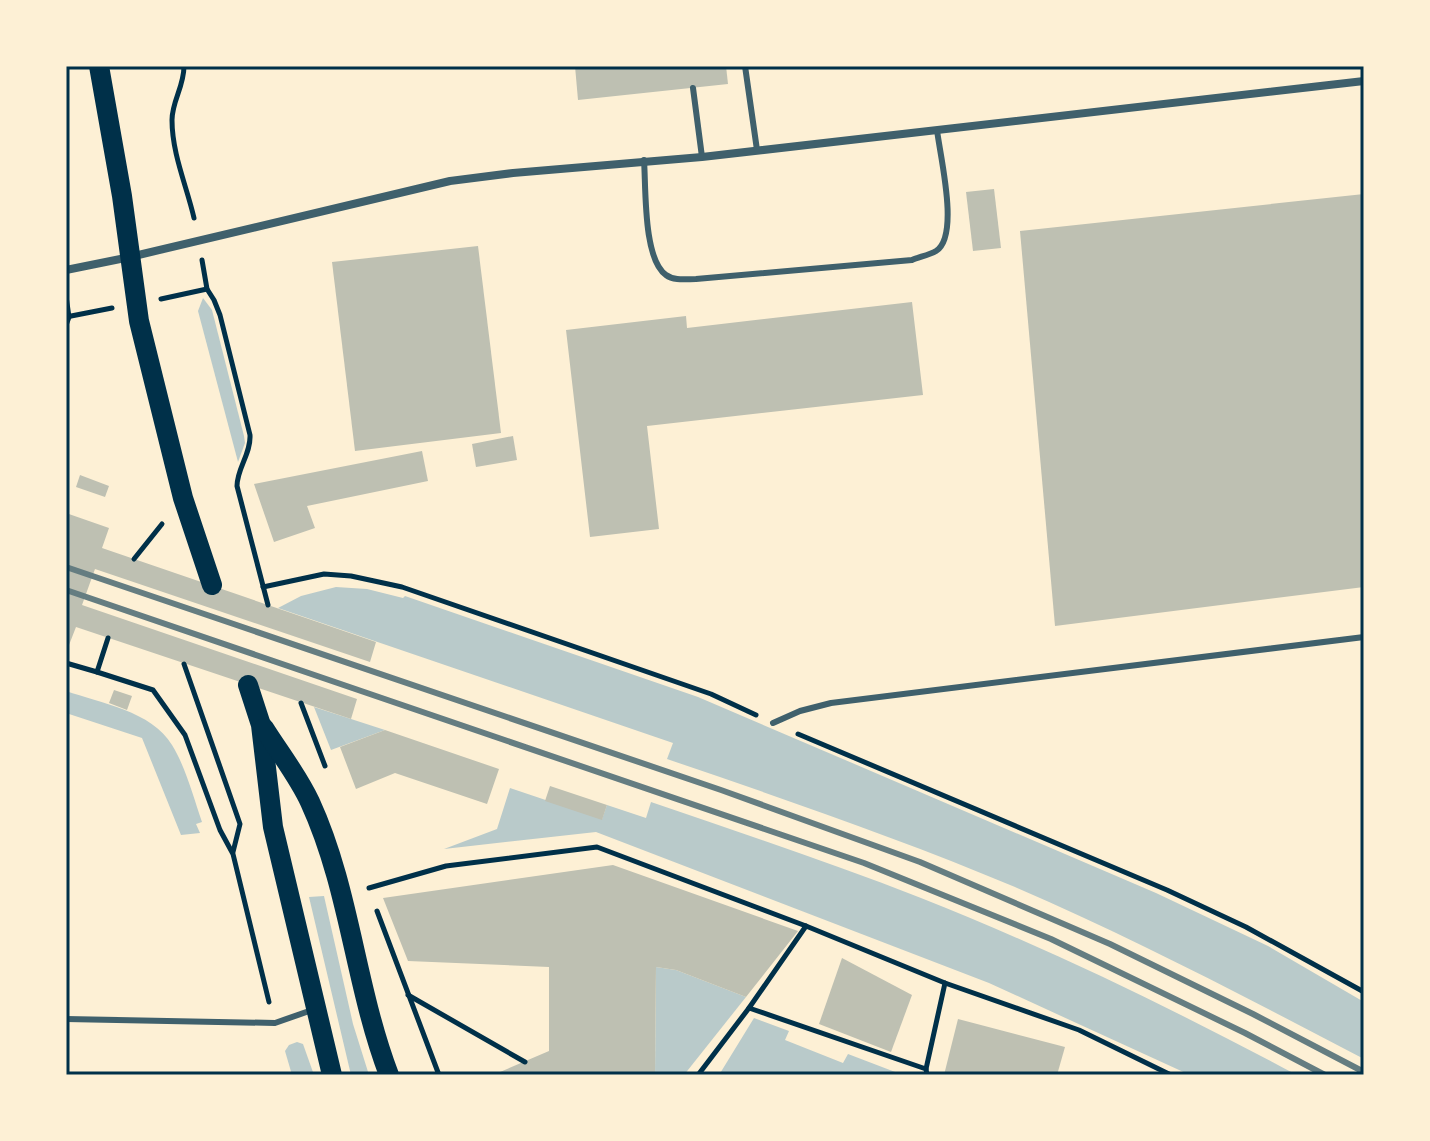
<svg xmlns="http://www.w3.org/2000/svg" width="1430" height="1141" font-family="Figtree,sans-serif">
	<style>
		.green { fill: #b9caca }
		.building { fill: #bec0b2 }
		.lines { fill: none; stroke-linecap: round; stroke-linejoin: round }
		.path { stroke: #003049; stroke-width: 5 }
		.service { stroke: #3f606c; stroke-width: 6 }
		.minor { stroke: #3f606c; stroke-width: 8 }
		.primary { stroke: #003049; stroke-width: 20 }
		.rail { stroke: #657d81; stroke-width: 6 }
		.neatline { fill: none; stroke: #003049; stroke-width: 3 }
	</style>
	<rect width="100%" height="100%" fill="#fdf0d5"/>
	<g class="green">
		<polygon points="203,298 212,310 244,436 245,443 238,462 198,311"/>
		<path d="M336 587 367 589 403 598 405 596 698 697 1156 893 1268 946 1364 1002V1059C1249 999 1134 938 1015 887 901 839 784 799 667 759L673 743 278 608 301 596Z"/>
		<path d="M66 691C100 703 152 711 172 745 186 768 193 796 202 822L196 824 200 833 181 835 142 738 66 713Z"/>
		<polygon points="314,707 385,730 331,750"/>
		<path d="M510 788 602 819 607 805 646 818 651 802C741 833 832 863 921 898 1050 949 1175 1010 1297 1075H1190L989 983 596 832 444 849 497 829Z"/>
		<polygon points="324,896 353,1024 369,1075 351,1075 309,897"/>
		<polygon points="656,967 676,970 746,997 684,1075 655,1075"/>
		<polygon points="754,1018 789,1031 785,1040 843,1063 848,1054 903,1075 719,1075"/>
		<polygon points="297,1042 303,1044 314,1075 292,1075 285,1051 289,1045"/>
	</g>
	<g class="building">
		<polygon points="575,66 726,66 728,84 578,100"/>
		<polygon points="994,189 1001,248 973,251 966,192"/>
		<polygon points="1364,194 1364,587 1055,626 1020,231"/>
		<polygon points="478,246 501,433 355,451 332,262"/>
		<polygon points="912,302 923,395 647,426 659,529 590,537 566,330 686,316 687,328"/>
		<polygon points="513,436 517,460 476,467 472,444"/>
		<polygon points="422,451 428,481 307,506 315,528 274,542 254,484"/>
		<polygon points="80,475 109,486 105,497 76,487"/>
		<polygon points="66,513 109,528 102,548 376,642 370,662 95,569 82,605 357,699 351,719 76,627 69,645 66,644"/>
		<polygon points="114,690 132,696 127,710 109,703"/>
		<polygon points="385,730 499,769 487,804 395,773 356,789 340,747"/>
		<polygon points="550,786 607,805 602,820 545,801"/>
		<polygon points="613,865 798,931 746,997 676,970 656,967 655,1075 493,1075 549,1051 549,967 408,961 383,898"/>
		<polygon points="842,958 912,995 891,1052 819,1024"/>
		<polygon points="958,1019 1065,1047 1057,1075 944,1075"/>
	</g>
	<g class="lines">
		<g class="path">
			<path d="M184 66C184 87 172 101 172 120 172 154 187 187 194 218"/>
			<path d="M202 260 207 289 214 300 220 315 250 435C251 454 237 468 237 486L268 605"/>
			<polyline points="66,296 69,317 66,325"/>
			<polyline points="161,299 207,289"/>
			<polyline points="66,317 112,308"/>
			<polyline points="134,559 162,524"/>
			<polyline points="263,587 324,574 351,576 402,587 711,694 756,715"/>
			<polyline points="66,663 97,672 108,638"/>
			<polyline points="184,664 240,824 233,852"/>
			<polyline points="97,672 153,690 185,735 220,830 233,854 269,1002"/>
			<polyline points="301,703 325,766"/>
			<polyline points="798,734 1167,890 1246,927 1364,992"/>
			<polyline points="369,888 446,866 597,847 806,926 945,983 1079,1030 1171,1075"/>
			<polyline points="377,911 439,1075"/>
			<polyline points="408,995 525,1062"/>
			<polyline points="749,1008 806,926"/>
			<polyline points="926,1069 945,983"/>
			<polyline points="698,1075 749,1008 926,1069 927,1075"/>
		</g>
		<g class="service">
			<polyline points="745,66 757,150"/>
			<polyline points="693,88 702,157"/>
			<path d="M644 160C646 187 643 259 666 275 674 281 686 279 696 279L912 260C919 257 929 255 936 251 960 236 940 156 937 130"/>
			<polyline points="66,395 66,420"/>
			<polyline points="773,723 800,711 831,703 1364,637"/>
			<polyline points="66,1019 275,1023 312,1010"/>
		</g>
		<polyline class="minor" points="66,270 130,257 450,181 513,173 702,157 1364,81"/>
		<g class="primary">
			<polyline points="99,66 122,196 139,321 183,498 212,585"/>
			<polyline points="248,685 261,725 273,827 332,1075"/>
			<path d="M264 728C279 752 298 776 310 802 350 889 355 986 389 1075"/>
		</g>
		<g class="rail">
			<polyline points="66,567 721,790 920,862 1110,944 1253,1014 1364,1072"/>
			<polyline points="66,590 864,863 1051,939 1245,1033 1325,1075"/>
		</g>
	</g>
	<rect width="1430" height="1141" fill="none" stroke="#fdf0d5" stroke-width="136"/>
	<rect x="68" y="68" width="1294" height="1005" class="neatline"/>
</svg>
